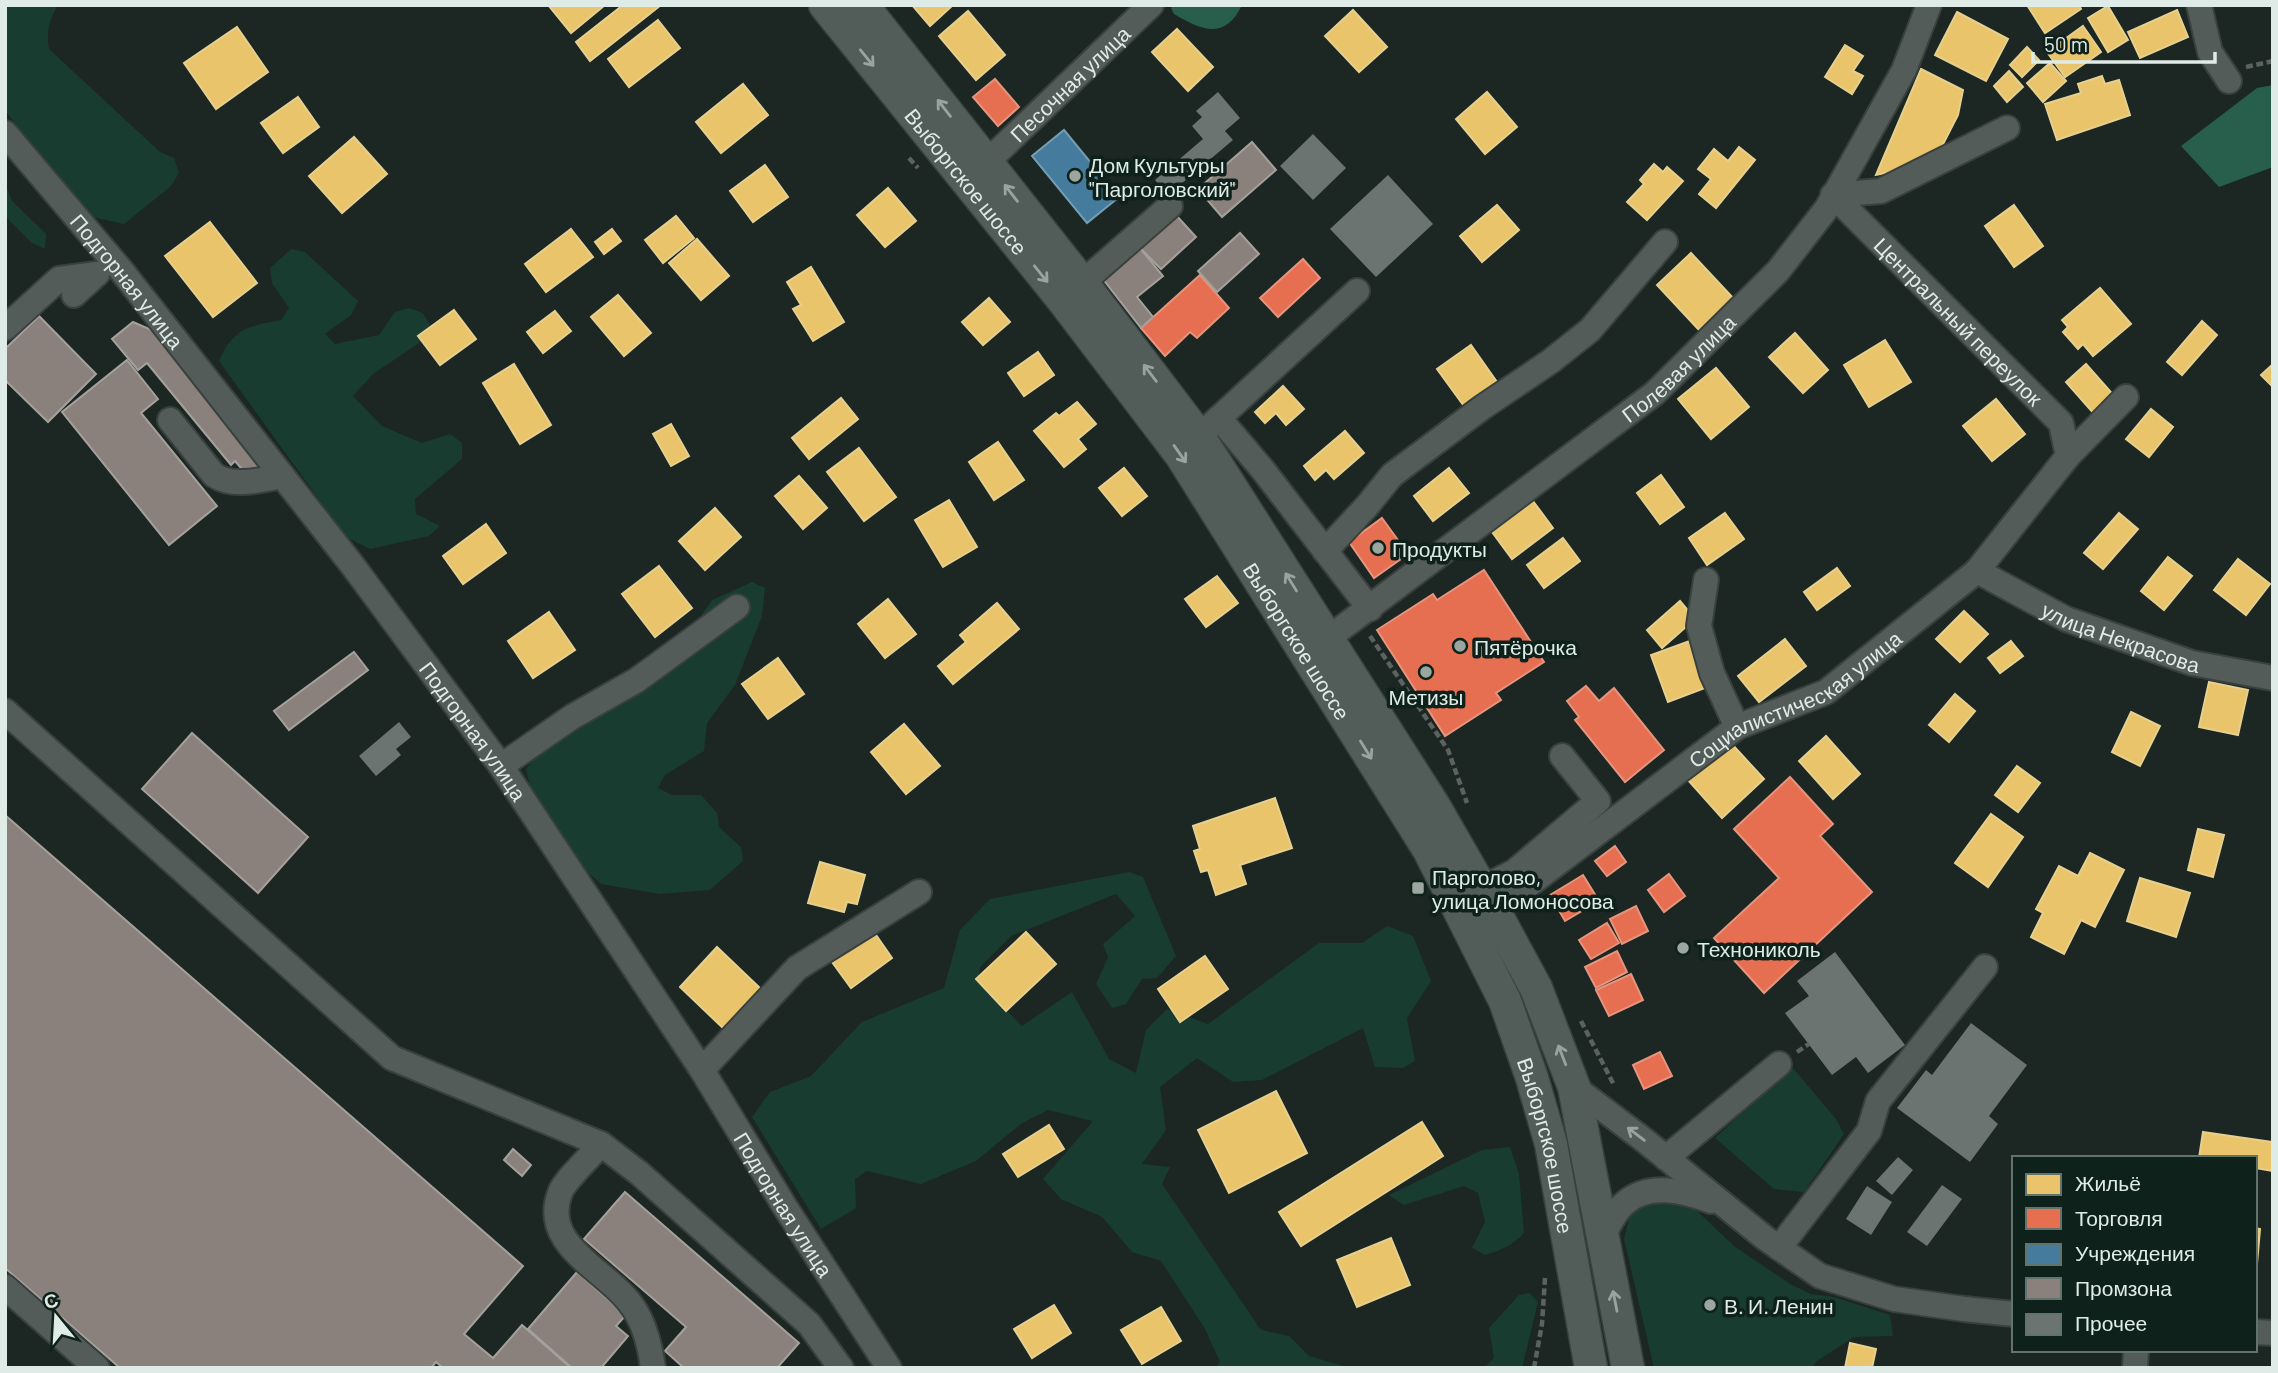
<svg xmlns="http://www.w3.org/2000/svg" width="2278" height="1373" font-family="Barlow,sans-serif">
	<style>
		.green { fill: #193c30 }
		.water { fill: #275e4c }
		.homes { fill: #e9c46a; stroke: #e6d08f; stroke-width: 2 }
		.shops { fill: #e76f51; stroke: #e5947e; stroke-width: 2 }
		.public { fill: #457b9d; stroke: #739db3; stroke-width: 2 }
		.industry { fill: #8a817c; stroke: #a4a19c; stroke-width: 2 }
		.building { fill: #6b7470 }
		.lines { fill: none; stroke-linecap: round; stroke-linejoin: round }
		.minor-casing { stroke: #38413d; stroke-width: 28 }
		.major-casing { stroke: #38413d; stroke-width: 35 }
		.path { stroke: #5b625f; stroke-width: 4.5; stroke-dasharray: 7 3.5; stroke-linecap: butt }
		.minor { stroke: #535c59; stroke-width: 24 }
		.major { stroke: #525d59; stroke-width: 32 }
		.oneway { stroke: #98a4a0 }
		.oneway2 { stroke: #99a4a0 }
		.poi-dot { fill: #9ba6a1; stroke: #0e211a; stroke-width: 2.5 }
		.labels { text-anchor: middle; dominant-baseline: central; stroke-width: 7; stroke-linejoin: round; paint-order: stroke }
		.street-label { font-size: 21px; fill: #dfebe6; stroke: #0e211a }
		.poi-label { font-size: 21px; fill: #dfebe6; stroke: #0e211a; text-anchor: start }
	</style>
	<rect width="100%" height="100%" fill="#1c2622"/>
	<g class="green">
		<path d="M5 5H58C49 20 46 31 49 49L160 152 174 158 179 173 171 186 124 224 92 217 62 185 5 110Z"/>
		<polygon points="5,184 12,201 46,234 45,249 32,243 5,216"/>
		<path d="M291 249 305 252 358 301 351 315 325 334 335 344 379 335 395 312 409 308 423 313 430 325 425 339 373 374 353 396 382 426 422 443 450 434 462 443V459L415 499 416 514 440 526 429 536 370 549 346 537 219 361C233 328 249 326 281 320L289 308 272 283 270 268Z"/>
		<polygon points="752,582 765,588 762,616 735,685 707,723 704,751 665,775 658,788 672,795 701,795 717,813 719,827 741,847 743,861 710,890 660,894 601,884 576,862 534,804 526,769 582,698 652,684 712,600"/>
		<polygon points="1129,872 1143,877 1176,956 1157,978 1142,979 1126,1004 1112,1008 1096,984 1108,957 1103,944 1135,916 1116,894 1011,936 980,967 978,982 1022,1026 1072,992 1109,1059 1136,1073 1146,1030 1167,1009 1208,1024 1319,943 1362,943 1387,926 1413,936 1431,981 1407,1018 1415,1061 1403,1068 1375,1067 1363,1028 1262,1080 1233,1082 1197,1058 1160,1087 1166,1130 1142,1164 1170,1167 1162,1184 1261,1330 1289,1336 1309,1356 1351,1368 1215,1368 1220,1362 1205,1329 1161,1261 1132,1252 1102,1217 1061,1199 1043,1179 1093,1121 1048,1110 1022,1123 976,1161 921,1184 867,1171 855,1179 856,1208 821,1229 752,1117 770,1092 811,1076 862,1022 944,988 960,930 990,899"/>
		<polygon points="1792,1067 1836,1119 1844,1134 1804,1192 1774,1189 1715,1138"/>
		<path d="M1510 1147 1519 1174 1524 1233C1513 1245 1502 1250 1485 1255L1472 1248 1485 1222 1478 1193 1464 1186 1404 1205 1389 1195 1482 1150Z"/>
		<polygon points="1668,1198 1694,1208 1734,1246 1790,1284 1811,1294 1834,1297 1890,1315 1893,1336 1854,1337 1817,1361 1812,1368 1654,1368 1624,1239 1630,1215 1645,1204"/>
		<polygon points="1530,1293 1538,1302 1522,1368 1484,1368 1494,1358 1489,1328 1519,1295"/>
	</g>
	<g class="water">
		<path d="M1173 5H1242C1225 41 1201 30 1174 14L1171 8Z"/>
		<polygon points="2273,85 2273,167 2219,187 2181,146 2257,88"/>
	</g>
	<g class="homes">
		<polygon points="550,5 605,5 571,33 549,6"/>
		<polygon points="623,5 661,5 590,61 576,42"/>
		<polygon points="912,5 953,5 930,26"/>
		<polygon points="2027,5 2079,5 2081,9 2045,33"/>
		<polygon points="2108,6 2128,40 2108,52 2088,18"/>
		<polygon points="1353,10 1387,47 1359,72 1325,36"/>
		<polygon points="2177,10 2188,37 2140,58 2128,32"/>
		<polygon points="968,11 1005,55 976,80 939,36"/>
		<polygon points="1957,12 2008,39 1986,81 1935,55"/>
		<polygon points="658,20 680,48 629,87 608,59"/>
		<polygon points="2083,26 2101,52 2065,77 2047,52"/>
		<polygon points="237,27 268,72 216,109 184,63"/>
		<polygon points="1177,29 1213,67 1188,91 1152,52"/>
		<polygon points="1845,45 1863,56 1853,71 1863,76 1852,94 1825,77"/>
		<polygon points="2027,47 2039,60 2022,77 2010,65"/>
		<polygon points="2050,63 2066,81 2043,102 2027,83"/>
		<polygon points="1921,69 1963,90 1958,115 1938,154 1915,167 1876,175"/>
		<polygon points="2009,71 2023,87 2007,102 1994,86"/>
		<polygon points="2102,76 2105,84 2119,80 2130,115 2057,140 2045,104 2081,93 2078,84"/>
		<polygon points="743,84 768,115 721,153 696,122"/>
		<polygon points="1487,92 1517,127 1485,154 1456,119"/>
		<polygon points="298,97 319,127 283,153 261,123"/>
		<polygon points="354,137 387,174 342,213 309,176"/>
		<polygon points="1739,147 1755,160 1716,208 1699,194 1711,179 1698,169 1714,149 1728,161"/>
		<polygon points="1654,164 1663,172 1667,167 1683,181 1647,220 1627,202 1644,184 1640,180"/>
		<polygon points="765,165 788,197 753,222 730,191"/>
		<polygon points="888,188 916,221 885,247 857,215"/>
		<polygon points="1497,205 1519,230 1482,262 1460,236"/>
		<polygon points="2014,205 2043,246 2014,267 1985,226"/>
		<polygon points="676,216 694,238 663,263 645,240"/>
		<polygon points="210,222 257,283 213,317 165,256"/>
		<polygon points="571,229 593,257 546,292 525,264"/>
		<polygon points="612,229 621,241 604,254 595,242"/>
		<polygon points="697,239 729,276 701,300 669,263"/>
		<polygon points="1691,253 1734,299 1700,331 1657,285"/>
		<polygon points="811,267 844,322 813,341 793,309 801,305 787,282"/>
		<polygon points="2100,288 2131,324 2093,356 2083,344 2078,349 2063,332 2068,327 2062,320"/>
		<polygon points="618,295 651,333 624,356 591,317"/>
		<polygon points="989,298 1010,322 983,345 962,322"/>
		<polygon points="454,310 476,339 440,365 418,336"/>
		<polygon points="555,311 571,331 543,353 527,332"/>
		<polygon points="2202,321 2217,335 2182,375 2167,362"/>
		<polygon points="1795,333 1828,370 1803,393 1769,357"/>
		<polygon points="1885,340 1911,382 1869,407 1844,365"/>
		<polygon points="1471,345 1497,382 1464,406 1437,369"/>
		<polygon points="1038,352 1054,375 1024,396 1008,373"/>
		<polygon points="514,364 551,425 520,444 483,383"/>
		<polygon points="2086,364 2116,398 2096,416 2066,382"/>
		<polygon points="2273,364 2273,387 2261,375"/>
		<polygon points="1716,368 1749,407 1711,439 1678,399"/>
		<polygon points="1283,386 1304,409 1286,425 1276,413 1265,423 1255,412"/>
		<polygon points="841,398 858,419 809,459 792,438"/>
		<polygon points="1996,399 2025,434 1992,461 1963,426"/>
		<polygon points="1077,402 1096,424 1078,439 1086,449 1064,467 1034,431 1056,413 1059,416"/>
		<polygon points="2151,409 2173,427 2149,457 2126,439"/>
		<polygon points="671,424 689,456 671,466 653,434"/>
		<polygon points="1345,431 1364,453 1334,479 1326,470 1315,480 1304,466"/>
		<polygon points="998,442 1024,480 994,500 969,462"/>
		<polygon points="859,448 896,497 864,521 827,472"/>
		<polygon points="1124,468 1147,496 1122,516 1099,488"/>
		<polygon points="1449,468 1469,493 1433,521 1414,496"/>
		<polygon points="1661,475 1684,507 1660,524 1637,493"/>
		<polygon points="799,476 827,508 803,529 775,496"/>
		<polygon points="949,500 977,547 943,567 915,520"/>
		<polygon points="1533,501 1553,528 1512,559 1492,532"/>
		<polygon points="715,508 741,537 705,570 679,541"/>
		<polygon points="1725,513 1744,539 1707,565 1689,538"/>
		<polygon points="2119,513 2138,529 2103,569 2084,553"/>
		<polygon points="486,524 506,553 463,584 443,556"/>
		<polygon points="1563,538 1580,561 1544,588 1527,565"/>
		<polygon points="2168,557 2192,576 2164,610 2141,591"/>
		<polygon points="2238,559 2270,584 2246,615 2214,590"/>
		<polygon points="659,566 692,608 655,637 622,594"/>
		<polygon points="1837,568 1850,586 1817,610 1804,592"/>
		<polygon points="1217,576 1238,603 1206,627 1185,599"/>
		<polygon points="888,599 916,634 885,658 858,624"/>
		<polygon points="1680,601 1695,619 1662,648 1647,630"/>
		<polygon points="997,603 1019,629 953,684 938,666 966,642 960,635"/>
		<polygon points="1964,611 1988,634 1960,662 1936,639"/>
		<polygon points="549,612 575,650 533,678 508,641"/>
		<polygon points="1695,639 1713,685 1668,702 1651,655"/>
		<polygon points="1785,639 1806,666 1759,702 1738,676"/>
		<polygon points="2011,641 2023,656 2000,673 1988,658"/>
		<polygon points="778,658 804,694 768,719 742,684"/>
		<polygon points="2209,682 2248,690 2238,735 2199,727"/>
		<polygon points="1955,694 1975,711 1949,742 1929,725"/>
		<polygon points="2131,712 2160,726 2140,766 2112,752"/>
		<polygon points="904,724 940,766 906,794 871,752"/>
		<polygon points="1826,736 1860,774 1833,799 1799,761"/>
		<polygon points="1730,742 1764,779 1722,818 1688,780"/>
		<polygon points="2017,766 2040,783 2018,812 1995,795"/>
		<polygon points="1275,798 1292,848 1240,865 1246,884 1216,895 1208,870 1201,872 1194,851 1200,849 1193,826"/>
		<polygon points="1991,814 2023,837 1988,887 1955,863"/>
		<polygon points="2198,829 2224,835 2213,877 2188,870"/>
		<polygon points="2090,853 2124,870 2095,927 2081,920 2064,954 2031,937 2043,913 2036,909 2059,866 2078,876"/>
		<polygon points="820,862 865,875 857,904 847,902 844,912 808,903"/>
		<polygon points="2140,878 2190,893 2176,937 2127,921"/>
		<polygon points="874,932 892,958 851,988 832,962"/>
		<polygon points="1026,932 1056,964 1006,1011 976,979"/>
		<polygon points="717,947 761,989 724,1029 680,987"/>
		<polygon points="1205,956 1228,989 1180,1022 1158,989"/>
		<polygon points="1276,1091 1307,1153 1229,1193 1198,1130"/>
		<polygon points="1422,1122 1443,1156 1301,1246 1279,1212"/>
		<polygon points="1049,1125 1064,1149 1018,1177 1003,1154"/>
		<polygon points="2203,1132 2273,1142 2273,1171 2255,1168 2255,1158 2199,1158"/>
		<polygon points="2255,1228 2260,1229 2255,1287"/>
		<polygon points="1391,1238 1410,1285 1357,1307 1337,1260"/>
		<polygon points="1054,1305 1071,1333 1032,1358 1014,1329"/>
		<polygon points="1161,1307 1181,1341 1142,1364 1121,1330"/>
		<polygon points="1850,1343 1876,1349 1872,1368 1845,1368"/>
	</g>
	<g class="shops">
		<polygon points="995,79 1019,107 998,126 973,97"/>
		<polygon points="1303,259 1320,278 1278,317 1260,298"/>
		<polygon points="1200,275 1229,308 1197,338 1190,332 1165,356 1141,328"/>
		<polygon points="1382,518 1408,554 1374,578 1349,542"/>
		<polygon points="1484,570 1544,662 1496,693 1501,700 1445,736 1377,630 1433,594 1437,600"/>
		<polygon points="1586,686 1599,701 1614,688 1664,750 1625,782 1575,720 1579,717 1567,701"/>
		<polygon points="1790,777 1833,824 1820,836 1872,892 1764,993 1714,938 1779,878 1734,829"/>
		<polygon points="1615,846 1626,862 1607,876 1595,861"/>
		<polygon points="1669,874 1685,896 1664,912 1648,890"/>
		<polygon points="1583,875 1599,901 1565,921 1550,895"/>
		<polygon points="1636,906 1648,931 1622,944 1610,919"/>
		<polygon points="1607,923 1619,943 1591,959 1579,940"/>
		<polygon points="1617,951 1627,972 1596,988 1585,967"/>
		<polygon points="1631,974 1643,1000 1609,1016 1596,990"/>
		<polygon points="1660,1052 1672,1076 1644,1089 1633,1065"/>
	</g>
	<polygon class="public" points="1064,130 1119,197 1087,223 1032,156"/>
	<g class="industry">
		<polygon points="1252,142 1276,170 1222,217 1198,189"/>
		<polygon points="1175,214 1196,237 1161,269 1140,248"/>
		<polygon points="1240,233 1259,254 1217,292 1198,271"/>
		<polygon points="1140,248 1163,276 1137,297 1153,317 1141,328 1102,278"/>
		<polygon points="39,316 96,374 48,422 5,380 5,349"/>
		<polygon points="133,322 154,331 262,463 247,475 235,461 231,465 147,363 138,370 112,339"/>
		<polygon points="127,360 158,399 141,413 217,506 169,545 62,412"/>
		<polygon points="354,652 368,670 289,730 274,711"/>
		<polygon points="192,733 308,837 258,893 142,789"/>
		<polygon points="5,815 523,1266 464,1334 493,1358 522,1325 571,1368 443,1368 436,1362 431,1368 120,1368 5,1268"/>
		<polygon points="513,1149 531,1165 522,1176 504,1160"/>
		<polygon points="625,1192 799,1343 777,1368 684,1368 665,1351 686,1327 584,1239"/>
		<polygon points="577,1272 626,1315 616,1326 628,1336 601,1368 572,1368 528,1329"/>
	</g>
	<g class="building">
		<polygon points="1218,92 1240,118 1225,131 1233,140 1168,195 1155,180 1203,139 1192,126 1202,117 1196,111"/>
		<polygon points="1313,134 1346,168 1313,200 1280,166"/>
		<polygon points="1388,175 1433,224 1376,277 1330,229"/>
		<polygon points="399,722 411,737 396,749 401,755 376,776 359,756"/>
		<polygon points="1835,952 1905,1045 1868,1073 1856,1057 1832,1075 1785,1013 1809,996 1797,981"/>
		<polygon points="1971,1023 2027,1065 1989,1116 1998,1124 1970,1162 1897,1108 1926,1070 1932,1075"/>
		<polygon points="1898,1157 1913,1170 1892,1195 1876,1181"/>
		<polygon points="1942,1185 1962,1199 1927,1246 1907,1232"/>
		<polygon points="1867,1186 1892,1202 1871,1235 1846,1219"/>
	</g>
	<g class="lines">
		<g class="minor-casing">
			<g id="minor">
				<polyline points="2199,5 2210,52 2229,81"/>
				<path id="s1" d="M5 133 121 270 353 566 501 766 702 1070 785 1207 889 1368"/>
				<path id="s2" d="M987 162 1151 5"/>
				<path id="s3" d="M1833 195 2061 423 2068 456"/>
				<polyline points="1833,195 1881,191 2007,128"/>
				<polyline points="1082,283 1170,206"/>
				<polyline points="5,328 59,279 97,274 74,295"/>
				<polyline points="1219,418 1263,470 1370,609"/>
				<path d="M170 420 214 475C233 488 261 480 282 476"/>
				<polyline points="1207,429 1357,291"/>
				<polyline points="1325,551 1367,506 1392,475 1483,407 1551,361 1590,330 1665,242"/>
				<path id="s4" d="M1977 571 2066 619 2192 663 2273 678"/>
				<polyline points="1706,580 1699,626 1712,673 1737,727"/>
				<path id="s5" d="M1327 639 1655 393 1778 271 1827 208 1904 70 1929 5"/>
				<polyline points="5,711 392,1058 601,1144 639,1173 809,1324 841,1368"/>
				<polyline points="501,766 572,717 637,680 737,607"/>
				<polyline points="1482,888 1514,872 1598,801 1562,756"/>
				<path id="s6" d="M1491 905 1522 890 1737 727 1826 692 1977 571 2068 456 2126 397"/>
				<polyline points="702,1070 797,968 919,892"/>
				<polyline points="1574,1087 1644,1140 1765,1238 1820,1276 1894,1299 1964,1309 2014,1314"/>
				<path d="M601 1144C591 1156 564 1181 560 1193 540 1245 606 1270 630 1303 644 1321 650 1345 653 1368"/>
				<polyline points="1666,1158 1779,1064"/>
				<path d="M1603 1236C1609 1225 1615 1211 1625 1203 1649 1182 1684 1191 1711 1201"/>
				<polyline points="1779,1248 1869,1131 1878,1101 1985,967"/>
				<polyline points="5,1287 97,1368"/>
				<polyline points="2255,1332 2273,1333"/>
				<polyline points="2135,1368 2136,1350"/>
			</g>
		</g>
		<g class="major-casing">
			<g id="major">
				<path id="s7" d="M825 5 1063 300 1181 455 1429 850 1505 1001 1532 1078 1551 1144 1591 1368"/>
				<polyline points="862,5 1082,283 1199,437 1434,806 1491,905 1536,988 1574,1087 1628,1368"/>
			</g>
		</g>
		<g class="path">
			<polyline points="2246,67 2273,61"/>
			<polyline points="909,158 918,168"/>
			<polyline points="1370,636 1448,750 1467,803"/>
			<polyline points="1581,1021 1614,1085"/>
			<polyline points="1797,1052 1809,1044"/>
			<polyline points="1534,1368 1542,1324 1545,1278"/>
		</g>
		<use href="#minor" class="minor"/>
		<use href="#major" class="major"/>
	</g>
	<defs><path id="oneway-shaft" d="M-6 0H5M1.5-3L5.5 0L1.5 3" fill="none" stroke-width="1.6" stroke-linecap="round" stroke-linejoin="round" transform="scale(1.75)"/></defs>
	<g class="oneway">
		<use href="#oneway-shaft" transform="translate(867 58) rotate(51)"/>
		<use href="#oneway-shaft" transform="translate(944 108) rotate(-128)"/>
		<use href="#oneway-shaft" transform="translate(1011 193) rotate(-128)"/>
		<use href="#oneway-shaft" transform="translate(1041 274) rotate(51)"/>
		<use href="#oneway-shaft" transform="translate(1150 373) rotate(-127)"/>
		<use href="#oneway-shaft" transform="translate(1180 454) rotate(55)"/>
		<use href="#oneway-shaft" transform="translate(1291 582) rotate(-122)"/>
		<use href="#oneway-shaft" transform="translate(1366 750) rotate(58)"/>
		<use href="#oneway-shaft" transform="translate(1562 1055) rotate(-111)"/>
		<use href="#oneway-shaft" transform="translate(1615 1301) rotate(-101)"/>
	</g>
	<use class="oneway2" href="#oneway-shaft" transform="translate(1636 1134) rotate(-143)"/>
	<g class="poi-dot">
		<circle cx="1075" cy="176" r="7"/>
		<circle cx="1378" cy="548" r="7"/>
		<circle cx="1460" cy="646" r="7"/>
		<circle cx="1426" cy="672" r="7"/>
		<rect x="1411" y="881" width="14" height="14" rx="3.5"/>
		<circle cx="1683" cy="948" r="7"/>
		<circle cx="1710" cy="1305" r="7"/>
	</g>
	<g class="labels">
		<g class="street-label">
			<text stroke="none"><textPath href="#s2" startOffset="114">Песочная улица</textPath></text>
			<text stroke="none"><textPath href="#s7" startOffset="226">Выборгское шоссе</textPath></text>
			<text stroke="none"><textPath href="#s1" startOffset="192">Подгорная улица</textPath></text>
			<text stroke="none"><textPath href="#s3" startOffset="178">Центральный переулок</textPath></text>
			<text stroke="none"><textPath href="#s5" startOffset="444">Полевая улица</textPath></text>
			<text stroke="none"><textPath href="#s4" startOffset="159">улица Некрасова</textPath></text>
			<text stroke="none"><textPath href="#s7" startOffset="793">Выборгское шоссе</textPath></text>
			<text stroke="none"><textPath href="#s6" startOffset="369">Социалистическая улица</textPath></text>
			<text stroke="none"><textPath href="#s1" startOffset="760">Подгорная улица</textPath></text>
			<text stroke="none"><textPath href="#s7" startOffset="1360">Выборгское шоссе</textPath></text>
			<text stroke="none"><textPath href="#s1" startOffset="1326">Подгорная улица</textPath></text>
		</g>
		<g class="poi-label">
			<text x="1089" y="164">Дом Культуры<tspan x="1089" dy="24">"Парголовский"</tspan></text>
			<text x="1392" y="548">Продукты</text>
			<text x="1474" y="646">Пятёрочка</text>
			<text x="1426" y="696" text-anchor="middle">Метизы</text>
			<text x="1432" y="876">Парголово,<tspan x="1432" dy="24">улица Ломоносова</tspan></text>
			<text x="1697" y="948">Технониколь</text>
			<text x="1724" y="1305">В. И. Ленин</text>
		</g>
	</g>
	<rect width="2278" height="1373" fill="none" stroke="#dfebe6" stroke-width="14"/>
	<rect x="2012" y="1156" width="245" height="196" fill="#0e211a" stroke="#62726c" stroke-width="2"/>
	<rect x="2026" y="1174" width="35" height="21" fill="#e9c46a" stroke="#62726c" stroke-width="2"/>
	<text x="2075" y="1191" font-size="21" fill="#dfebe6">Жильё</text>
	<rect x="2026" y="1208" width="35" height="21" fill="#e76f51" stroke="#62726c" stroke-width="2"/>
	<text x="2075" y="1226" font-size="21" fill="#dfebe6">Торговля</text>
	<rect x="2026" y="1244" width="35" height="21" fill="#457b9d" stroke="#62726c" stroke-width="2"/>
	<text x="2075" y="1261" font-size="21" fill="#dfebe6">Учреждения</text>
	<rect x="2026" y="1278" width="35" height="21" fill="#8a817c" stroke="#62726c" stroke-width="2"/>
	<text x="2075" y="1296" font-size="21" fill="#dfebe6">Промзона</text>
	<rect x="2026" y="1314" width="35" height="21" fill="#6b7470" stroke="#62726c" stroke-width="2"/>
	<text x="2075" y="1331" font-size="21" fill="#dfebe6">Прочее</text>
	<g transform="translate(56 1317) rotate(342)" stroke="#0e211a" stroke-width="5" paint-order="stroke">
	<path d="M0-5L12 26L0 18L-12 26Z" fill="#dfebe6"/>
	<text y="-10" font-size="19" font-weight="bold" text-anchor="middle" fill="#dfebe6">С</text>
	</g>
	<path d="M2033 52v10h182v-10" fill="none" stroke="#dfebe6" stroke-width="3.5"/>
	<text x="2044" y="52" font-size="21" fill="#dfebe6" stroke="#0e211a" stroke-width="5" paint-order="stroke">50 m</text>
</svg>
